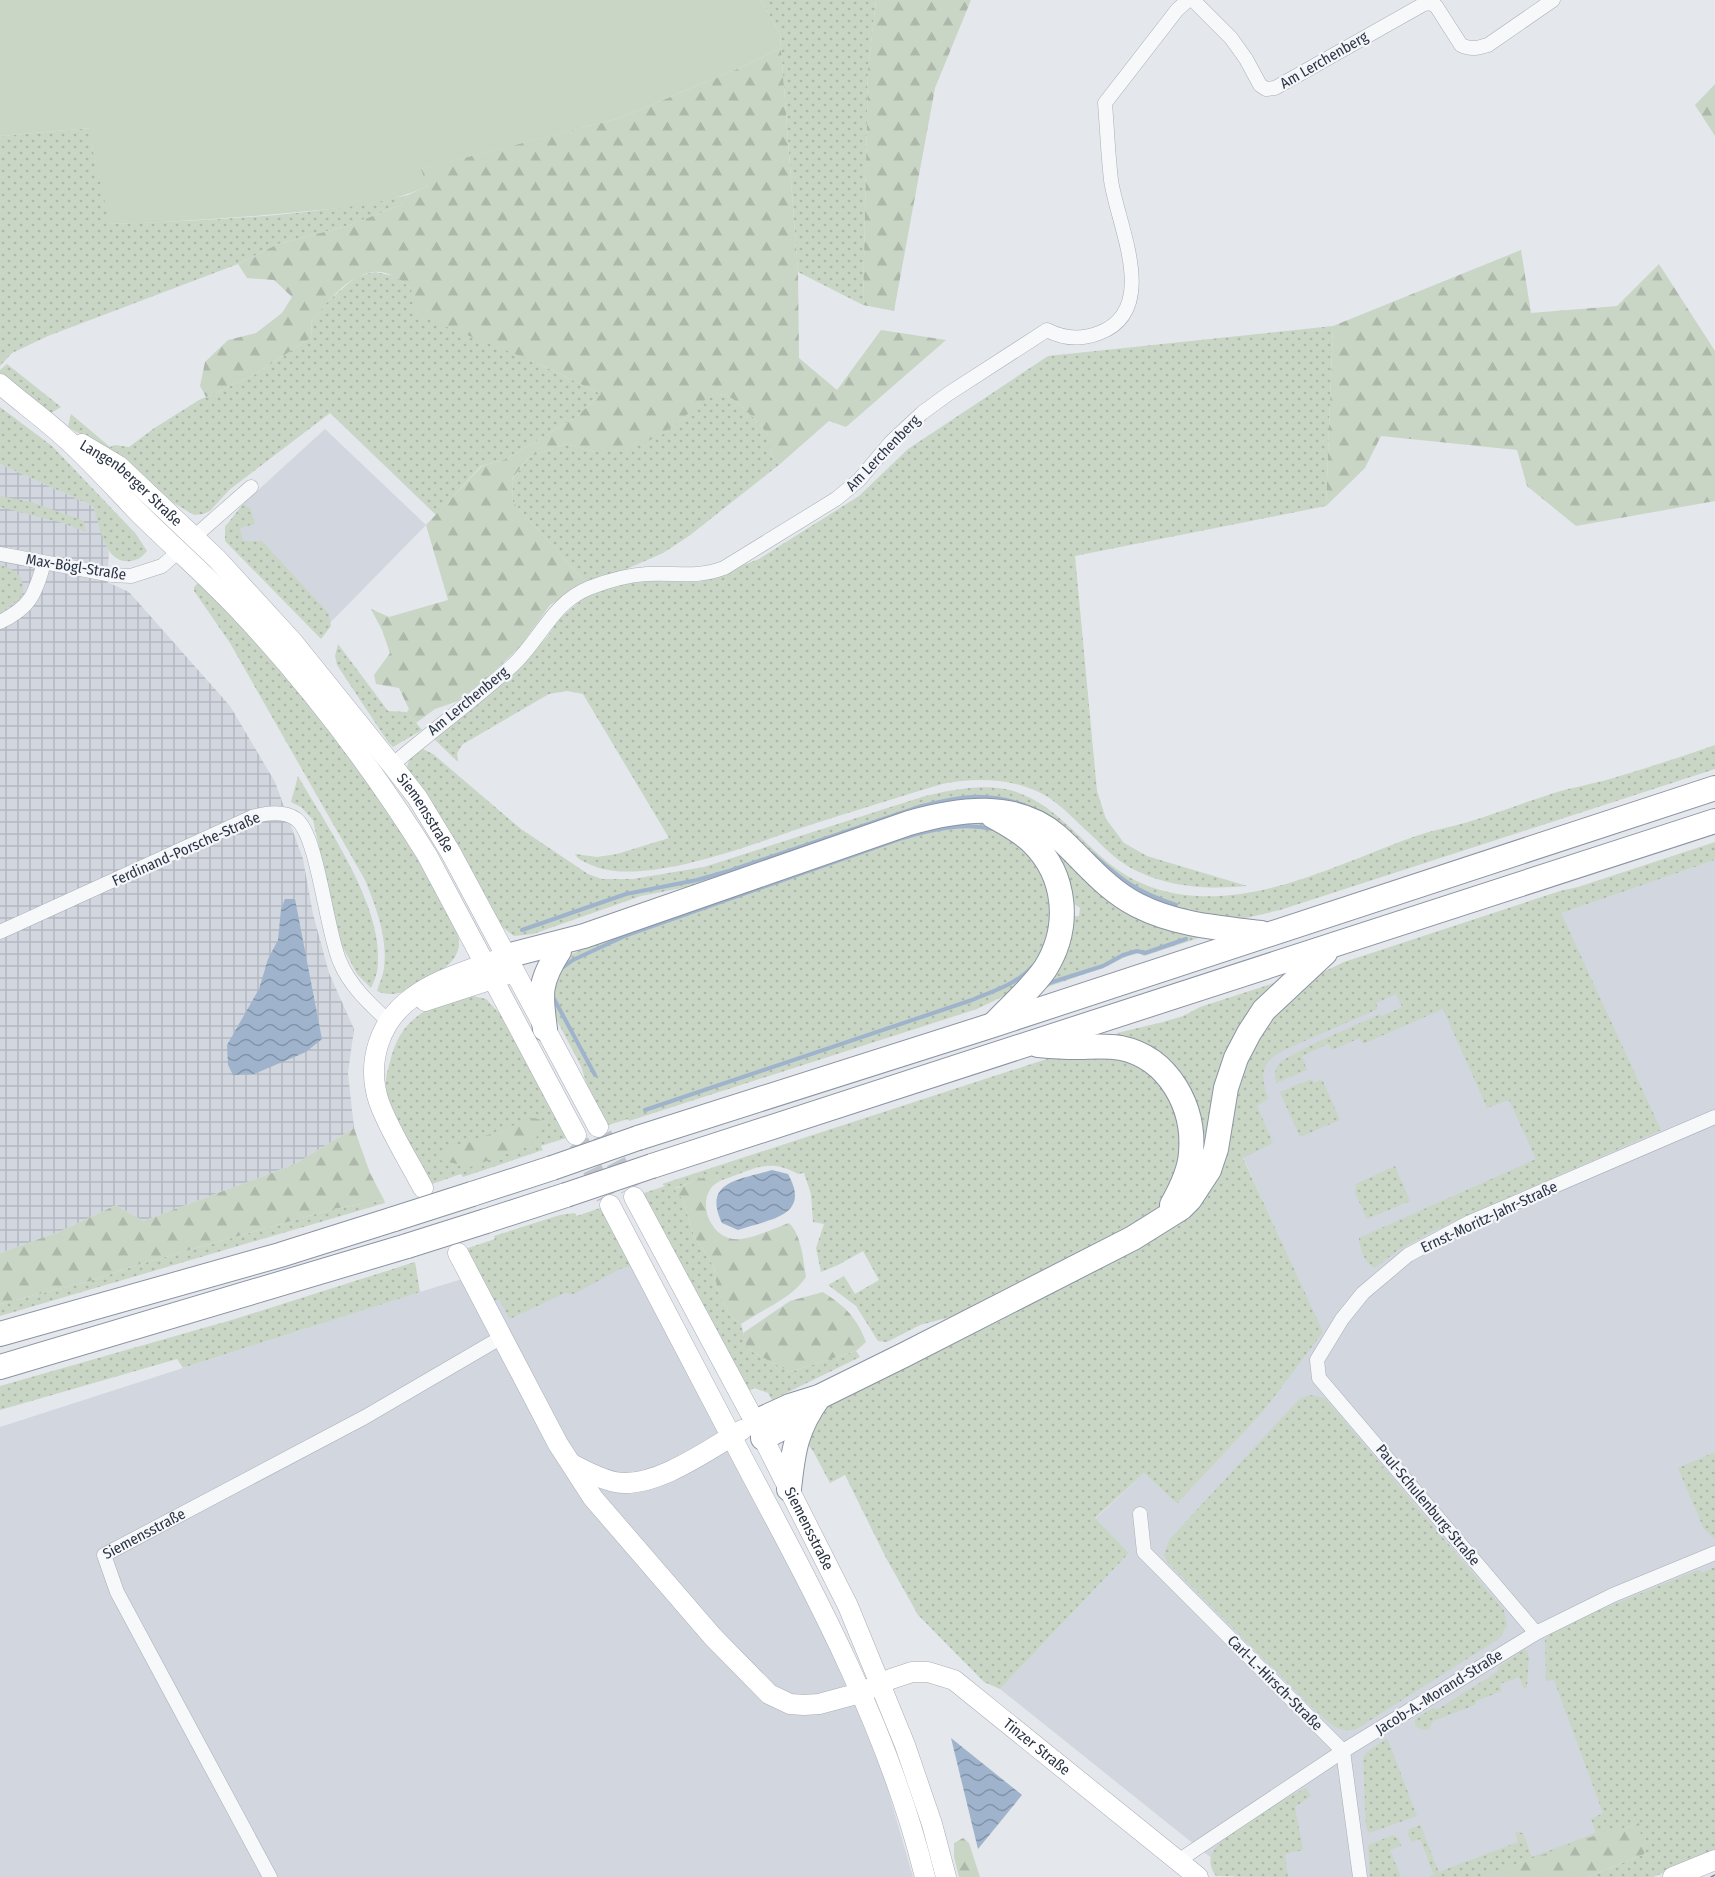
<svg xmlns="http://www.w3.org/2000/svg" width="1715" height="1877" font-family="'Fira Sans Condensed',sans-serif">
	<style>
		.built { fill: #d2d6de }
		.industrial { fill: url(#industrial-grid) }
		.grass { fill: url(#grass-dots) }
		.forest { fill: url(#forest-firs) }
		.green { fill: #c9d6c5 }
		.water { fill: url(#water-waves) }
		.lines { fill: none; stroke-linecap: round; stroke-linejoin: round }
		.stream { stroke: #9fb4cc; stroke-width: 4 }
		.secondary-tunnel { stroke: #bfc3cb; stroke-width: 20; stroke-dasharray: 20 10; stroke-linecap: butt }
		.minor-casing { stroke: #a9aeb7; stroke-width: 15 }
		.secondary-casing { stroke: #a9aeb7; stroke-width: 21 }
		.motorway-casing { stroke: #8b94a3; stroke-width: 26 }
		.minor { stroke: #f7f8fa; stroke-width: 14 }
		.secondary { stroke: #fff; stroke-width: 20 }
		.motorway { stroke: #fff; stroke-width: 24 }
		.tram { stroke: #7d8696; stroke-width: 1.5 }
		.motorway-bridge-casing { stroke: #8b94a3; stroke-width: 26; stroke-linecap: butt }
		.motorway-bridge { stroke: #fff; stroke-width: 24 }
		.labels { text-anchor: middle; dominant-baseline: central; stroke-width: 4.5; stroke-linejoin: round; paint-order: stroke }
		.street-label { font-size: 15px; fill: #2b3445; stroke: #f4f6f9 }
	</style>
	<defs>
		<pattern id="industrial-grid" width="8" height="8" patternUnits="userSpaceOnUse" patternTransform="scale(1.5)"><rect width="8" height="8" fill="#d2d6de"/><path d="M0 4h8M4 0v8" fill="none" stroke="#b4b8c0"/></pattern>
		<pattern id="grass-dots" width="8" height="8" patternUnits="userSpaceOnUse" patternTransform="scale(1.5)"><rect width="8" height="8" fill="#c9d6c5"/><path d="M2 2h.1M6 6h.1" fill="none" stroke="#adb8ab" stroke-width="1.8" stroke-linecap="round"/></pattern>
		<pattern id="forest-firs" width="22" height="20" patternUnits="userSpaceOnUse" patternTransform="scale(1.5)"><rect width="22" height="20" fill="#c9d6c5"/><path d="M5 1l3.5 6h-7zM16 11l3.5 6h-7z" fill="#adb8ab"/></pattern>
		<pattern id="water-waves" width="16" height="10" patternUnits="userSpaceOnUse" patternTransform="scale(1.5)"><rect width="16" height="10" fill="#9fb4cc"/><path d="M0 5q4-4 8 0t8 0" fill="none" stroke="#8293a7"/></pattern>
	</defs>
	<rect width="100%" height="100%" fill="#e4e7ec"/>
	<g class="built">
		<polygon points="325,429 426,525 322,631 227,532 244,503"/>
		<polygon points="1715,860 1715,1793 1502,1877 1235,1877 1000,1689 1129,1553 1095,1519 1144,1473 1177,1504 1262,1413 1322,1332 1243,1157 1257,1106 1258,1059 1347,985"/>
		<polygon points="616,1232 730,1443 849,1684 879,1759 913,1877 0,1877 0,1427 410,1295"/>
	</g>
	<polygon class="industrial" points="0,464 93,506 109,551 107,582 129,592 230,706 275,782 303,859 313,914 329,973 354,1029 348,1073 354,1128 295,1164 143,1221 116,1205 61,1231 0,1253"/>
	<g class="grass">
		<polygon points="761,0 876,0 868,70 863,305 798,272 780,34"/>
		<path d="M91 128V142L111 224C210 220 311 217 408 195L401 205 347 226 278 244 238 264 48 336 12 353 0 366V136Z"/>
		<polygon points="375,272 394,276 411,288 533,361 601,394 575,418 506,459 481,466 436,515 330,413 229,490 210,511 203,514 194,515 172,502 113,453 68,427 71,414 110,447 115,445 129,447 153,429 199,400 254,375 312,337 311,322 326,303 357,276"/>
		<path d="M1333 326 1326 506 1075 556 1097 791 1106 819 1124 843 1147 856 1247 886C1204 890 1157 887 1120 861 1109 853 1099 842 1089 833 1076 821 1063 807 1048 797 1016 778 977 777 942 784 898 797 854 811 810 825 757 842 641 890 589 864 583 861 578 860 575 854L597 857 617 854 669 838 583 694 567 691 549 694 463 744 457 753 458 762 433 738 510 675 547 637 559 619 584 598 619 584 653 581 699 582 759 559 859 496 908 449 1048 356Z"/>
		<polygon points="7,364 61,407 51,413 46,410 0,373 0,370"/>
		<polygon points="723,394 733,399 754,418 770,437 771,455 780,464 689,536 663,553 622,571 586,583 513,502 512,480 529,457 566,444 595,452 663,434 706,398"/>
		<path d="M0 407 52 446 136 534 147 551C142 557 138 560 131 561 104 565 100 525 93 506L0 464Z"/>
		<polygon points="0,496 31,502 84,521 86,532 63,523 0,507"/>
		<polygon points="243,504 250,508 255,524 240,528 243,541 262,541 329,614 331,626 321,639 225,541 225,527"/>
		<path d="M0 565C18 570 28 580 20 599L0 613Z"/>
		<path d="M199 582C292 672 373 776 435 891 442 904 460 930 459 944 458 962 440 971 427 979 410 990 396 999 377 991 379 984 383 976 384 968 388 938 376 907 365 880L230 643 194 591V587Z"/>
		<polygon points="338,644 388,711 407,712 422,730 393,747 388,742 337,665 335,656"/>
		<path d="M1715 745V769L1280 910 1246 918 1219 920 1167 912 1005 803 692 886 641 896 533 934 514 936 501 926 407 770C407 759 414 753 423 749L433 754 521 829 588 874 602 879H633L704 867 925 796C951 790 978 784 1005 789 1054 799 1080 843 1118 870 1138 884 1161 892 1185 895 1266 904 1342 862 1416 836 1433 830 1451 827 1468 822 1497 813 1526 802 1554 793 1570 788 1587 785 1603 781 1641 770 1678 758 1715 745Z"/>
		<path d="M298 776C326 825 382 904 378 962 378 971 375 980 371 988L357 974 341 944 313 820 301 807 291 802Z"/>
		<polygon points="1017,818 1205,936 1144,956 1139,953 1125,957 1108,966 1036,991 1068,916 1079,916 1080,908 1068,900"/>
		<polygon points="957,820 988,823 1001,827 1048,872 1053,938 1014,991 977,1009 629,1121 628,1119 605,1126 592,1101 581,1066 553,1013 549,982 568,956 585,948 750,886"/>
		<path d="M1715 842V860L1561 913 1661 1130 1431 1232 1397 1251 1375 1268C1365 1264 1359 1248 1359 1238L1536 1159 1509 1100 1487 1108 1443 1009 1363 1044 1360 1038 1332 1050 1328 1044 1302 1056 1307 1070 1276 1083C1275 1077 1274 1070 1278 1065 1287 1053 1362 1023 1380 1014L1382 1016 1402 1007 1396 994 1376 1003 1378 1009 1286 1049C1260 1062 1260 1074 1268 1099L1257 1106 1273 1143 1243 1158 1323 1332 1262 1413 1177 1504 1144 1473 1095 1518 1129 1553 1000 1689 984 1682 918 1615 885 1556 845 1475 830 1483 813 1451 806 1442 821 1411 833 1402 1158 1236 1227 1122 1257 1028 1321 973 1344 962 1560 891 1578 887Z"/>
		<polygon points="1274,983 1278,986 1201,1169 1195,1114 1116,1040 1117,1033 1163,1022 1183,1016 1200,1007"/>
		<path d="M469 995 486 999 502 1016 566 1138 541 1146 543 1150 463 1177 461 1174 429 1185C415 1158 392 1124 386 1094 384 1083 387 1072 390 1062 400 1018 427 1006 469 995Z"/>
		<path d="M1117 1054 1165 1083 1187 1148 1162 1206 1146 1220 969 1312 920 1325 887 1342 878 1341 856 1306 828 1285 844 1276 855 1294 879 1280 863 1251 838 1265 821 1272 816 1248 824 1224 813 1222 811 1194 804 1173 798 1174C768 1157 752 1170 722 1180L717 1179 716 1174 675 1188 683 1200 694 1236 714 1267 717 1288 731 1317 741 1324 747 1349 790 1372 856 1351 860 1357 772 1400 768 1393 754 1388 747 1392 641 1194 665 1186 662 1184 1056 1056Z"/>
		<polygon points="1311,1079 1314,1083 1322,1079 1340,1120 1300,1137 1280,1092"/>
		<polygon points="1395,1166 1410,1201 1367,1219 1355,1193 1356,1184"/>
		<polygon points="384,1200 385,1203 0,1316 0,1304 90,1281 137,1265 333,1209"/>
		<polygon points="603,1207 634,1265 620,1269 574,1294 565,1293 512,1318 509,1318 499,1299 490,1303 462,1250 495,1239 494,1236 560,1215 575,1213 577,1216"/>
		<polygon points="415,1262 420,1292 183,1368 177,1359 0,1410 0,1386 235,1319"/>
		<path d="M1312 1395 1325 1398 1504 1610 1507 1626 1500 1638 1358 1728C1339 1735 1331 1724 1317 1712L1168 1563 1164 1555 1169 1540 1289 1410 1301 1398Z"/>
		<polygon points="1715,1452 1715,1539 1704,1529 1678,1468"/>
		<polygon points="1715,1567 1715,1853 1653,1877 1588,1877 1644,1854 1638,1823 1622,1829 1621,1826 1482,1877 1429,1877 1434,1875 1420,1839 1411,1842 1408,1834 1409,1829 1420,1825 1439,1872 1518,1842 1515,1832 1523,1833 1532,1857 1596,1833 1591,1819 1603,1813 1554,1680 1546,1681 1545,1640 1551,1634 1597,1611 1698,1570 1703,1572"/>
		<polygon points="1524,1650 1527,1650 1529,1657 1527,1687 1524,1689 1519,1677 1500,1684 1502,1691 1476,1701 1475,1705 1433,1721 1429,1729 1423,1730 1415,1726 1415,1719 1433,1708 1438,1709 1497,1672 1499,1666"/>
		<polygon points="1386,1739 1388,1740 1417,1816 1369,1833 1366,1827 1363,1757 1367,1752"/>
		<path d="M1306 1788 1311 1796 1295 1807 1303 1850 1285 1854 1288 1877 1216 1876C1210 1868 1208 1859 1214 1850 1226 1832 1285 1798 1306 1788Z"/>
		<polygon points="1393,1835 1398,1838 1401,1846 1390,1850 1401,1877 1370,1877 1368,1845"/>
	</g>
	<g class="forest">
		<polygon points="876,0 971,0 935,88 894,311 863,305 868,70"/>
		<path d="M781 48 798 272 799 358 837 390 881 330 946 340 846 427 829 421 780 464 771 455 769 436 754 418 733 399 723 394 706 399 663 434 626 451 595 452 566 444 529 457 512 479 513 502 586 583 550 605 520 647 488 677 458 701 435 709 416 723 407 712 409 709 399 688 376 684 374 675 390 653 382 630 371 609 389 617 448 600 426 525 482 466 506 459 575 418 601 394 533 361 414 314 411 288C406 285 401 280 395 277 361 257 330 299 311 322L312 337 254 375 206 397 200 386 205 362 228 340 256 333 282 313 292 297 274 280 247 278 238 264 278 244 347 226 401 205 408 195 427 186 420 169 620 118 751 63Z"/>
		<polygon points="1715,84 1715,136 1695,105"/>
		<polygon points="1521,250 1531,313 1617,306 1659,264 1715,351 1715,501 1576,526 1527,486 1517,450 1381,436 1365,468 1326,506 1333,326"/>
		<polygon points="534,1118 545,1121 541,1131 531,1145 470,1167 435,1159 438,1153"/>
		<polygon points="354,1128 370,1173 384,1200 333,1209 137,1265 90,1281 0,1304 0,1253 61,1231 116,1205 143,1221 295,1164"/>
		<path d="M716 1173 717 1179 722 1180C718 1182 713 1185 711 1188 697 1208 714 1242 740 1239 754 1238 775 1228 789 1223 802 1236 803 1260 806 1277 791 1299 763 1309 741 1324L731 1317 717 1288 714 1267 694 1236 683 1200 674 1189Z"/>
		<path d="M823 1292C846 1307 856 1317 866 1342L856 1351 790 1372 747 1349 743 1333 790 1301Z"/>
		<polygon points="1639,1823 1641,1835 1648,1842 1644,1854 1588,1877 1482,1877 1621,1826 1623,1829"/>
		<polygon points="963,1838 969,1843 980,1877 959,1877 954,1857 954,1843"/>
	</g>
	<path class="green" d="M0 0H761L780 34 781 48 751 63 620 118 421 169 427 186C387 205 342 208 298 212 235 218 173 222 110 224L91 142V128L0 136Z"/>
	<g class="water">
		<polygon points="285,899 295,899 322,1039 306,1052 254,1074 233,1075 228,1065 227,1045 259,989 268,959 278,940 281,909"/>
		<path d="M772 1170 788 1174C812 1217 769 1219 738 1230L722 1223C702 1181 740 1180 772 1170Z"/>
		<polygon points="951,1738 1022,1795 978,1849"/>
	</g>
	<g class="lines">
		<g class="stream">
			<polyline points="1031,808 1046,815"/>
			<path d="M1091 853C1122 880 1136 892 1176 905"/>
			<path d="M522 930 626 894 697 880 729 871 922 806C960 796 986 792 1024 805"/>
			<path d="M562 968 573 960 627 935 899 839C931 830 960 822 993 829"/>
			<polyline points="1046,984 1103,966 1123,955 1137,951 1145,953 1186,939"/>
			<polyline points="553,997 595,1075"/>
			<path d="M645 1110 972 1000C993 991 1017 984 1033 966"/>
		</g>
		<g class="secondary-tunnel">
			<polyline points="602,1135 630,1189"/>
			<polyline points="579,1142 606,1197"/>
		</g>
		<g class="minor-casing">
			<g id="minor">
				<path d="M1193 0 1231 38 1246 59 1260 85 1266 89 1275 88 1424 4 1430 3 1436 6 1461 45C1471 50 1478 48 1488 45L1553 0"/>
				<polyline points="195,536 251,487"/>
				<polyline points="0,554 112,575 131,576 162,566 180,550"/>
				<path d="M0 622C31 607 35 594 44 563"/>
				<path d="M392 765C432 731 474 700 513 665 540 640 552 603 589 588 607 581 628 575 647 574 677 572 693 579 724 568L836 499 859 480 891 442 922 413 948 394 1047 330C1064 339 1081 340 1099 333 1161 310 1117 224 1111 180 1108 154 1107 128 1105 103L1177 10 1188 0"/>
				<path d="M0 932 252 817C266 813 283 810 296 819 318 835 326 931 340 962 350 986 370 1004 389 1022"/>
				<polyline points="1140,1514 1144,1552 1343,1751 1360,1877"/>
				<polyline points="1536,1633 1319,1378 1317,1360 1342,1319 1363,1293 1408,1255 1468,1223 1715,1117"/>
				<polyline points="1178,1861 1343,1751 1536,1633 1613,1595 1715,1553"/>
				<path id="s1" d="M270 1877 117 1592 104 1555 365 1417 502 1337"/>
			</g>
		</g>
		<g class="secondary-casing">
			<g id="secondary">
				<path d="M0 384C21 402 43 418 63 436 90 460 113 486 137 511 170 544 206 575 238 609 309 684 372 767 427 855L576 1135"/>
				<path id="s2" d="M82 444 119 466 217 559 293 642 392 765 417 797 451 853 598 1127"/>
				<polyline points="425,1001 505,975"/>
				<path d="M423 1188C409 1161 389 1130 379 1102 366 1063 379 1021 413 997 437 979 468 971 496 960"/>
				<path id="s3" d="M634 1197 755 1422 848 1606 905 1745 932 1824 946 1877"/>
				<path d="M610 1205C657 1295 704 1385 751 1474 820 1603 890 1734 925 1877"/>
				<path id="s4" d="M458 1253 558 1444 593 1498 713 1637 769 1694 790 1704 804 1705 819 1704 860 1693 891 1679 912 1672H928L954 1680 1198 1877"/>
				<path d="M572 1464C585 1471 600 1479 615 1482 653 1490 710 1449 742 1430"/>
				<polyline points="1673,1877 1715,1860"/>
			</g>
		</g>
		<g class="motorway-casing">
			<g id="motorway">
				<path d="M993 816C1007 824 1021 831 1032 842 1067 876 1071 928 1045 969 1031 989 1011 1006 995 1023"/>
				<path d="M507 956 584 936 909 823C958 809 1015 800 1057 836 1084 860 1105 889 1137 905 1176 925 1219 928 1261 933"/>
				<path d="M545 1029C540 993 539 982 559 951"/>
				<path d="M1038 1045C1050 1046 1062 1047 1075 1047 1090 1047 1105 1045 1121 1048 1169 1058 1195 1107 1191 1153 1190 1171 1181 1189 1172 1205"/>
				<polyline points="638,1138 993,1025 1715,788"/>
				<polyline points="652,1166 1715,821"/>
				<polyline points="472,1194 552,1168"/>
				<polyline points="486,1221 566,1195"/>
				<polyline points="0,1334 280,1255 394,1219"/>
				<polyline points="0,1367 407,1246"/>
				<polyline points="755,1422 790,1406 819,1397 904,1355 1133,1238 1181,1208 1190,1199 1209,1170 1216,1149 1226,1088 1236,1058 1249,1033 1264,1010 1325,953"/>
				<polyline points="763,1438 805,1416"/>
				<path d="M789 1489C793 1451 796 1429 819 1397"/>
			</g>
		</g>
		<use href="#minor" class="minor"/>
		<use href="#secondary" class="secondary"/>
		<use href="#motorway" class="motorway"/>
		<polyline class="tram" points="1711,1877 1715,1875"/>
		<g class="motorway-bridge-casing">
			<g id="motorway-bridge">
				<polyline points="552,1168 638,1138"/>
				<polyline points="566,1195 652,1166"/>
				<polyline points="394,1219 472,1194"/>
				<polyline points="407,1246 486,1221"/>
			</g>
		</g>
		<use href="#motorway-bridge" class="motorway-bridge"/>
	</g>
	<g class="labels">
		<g class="street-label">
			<text transform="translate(1324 60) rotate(-30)">Am Lerchenberg</text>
			<text transform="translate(883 453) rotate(-46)">Am Lerchenberg</text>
			<text stroke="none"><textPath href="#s2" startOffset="63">Langenberger Straße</textPath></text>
			<text transform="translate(76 567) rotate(9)">Max-Bögl-Straße</text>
			<text transform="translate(468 701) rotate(-39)">Am Lerchenberg</text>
			<text stroke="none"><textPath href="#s2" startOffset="507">Siemensstraße</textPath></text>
			<text transform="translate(186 849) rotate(-24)">Ferdinand-Porsche-Straße</text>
			<text transform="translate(1489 1217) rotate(-25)">Ernst-Moritz-Jahr-Straße</text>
			<text transform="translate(1428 1505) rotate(50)">Paul-Schulenburg-Straße</text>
			<text stroke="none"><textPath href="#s3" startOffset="375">Siemensstraße</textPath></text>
			<text stroke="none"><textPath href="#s1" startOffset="408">Siemensstraße</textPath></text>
			<text transform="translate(1275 1683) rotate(45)">Carl-L.-Hirsch-Straße</text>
			<text transform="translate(1439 1692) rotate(-32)">Jacob-A.-Morand-Straße</text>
			<text stroke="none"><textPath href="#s4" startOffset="844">Tinzer Straße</textPath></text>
		</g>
	</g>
</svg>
